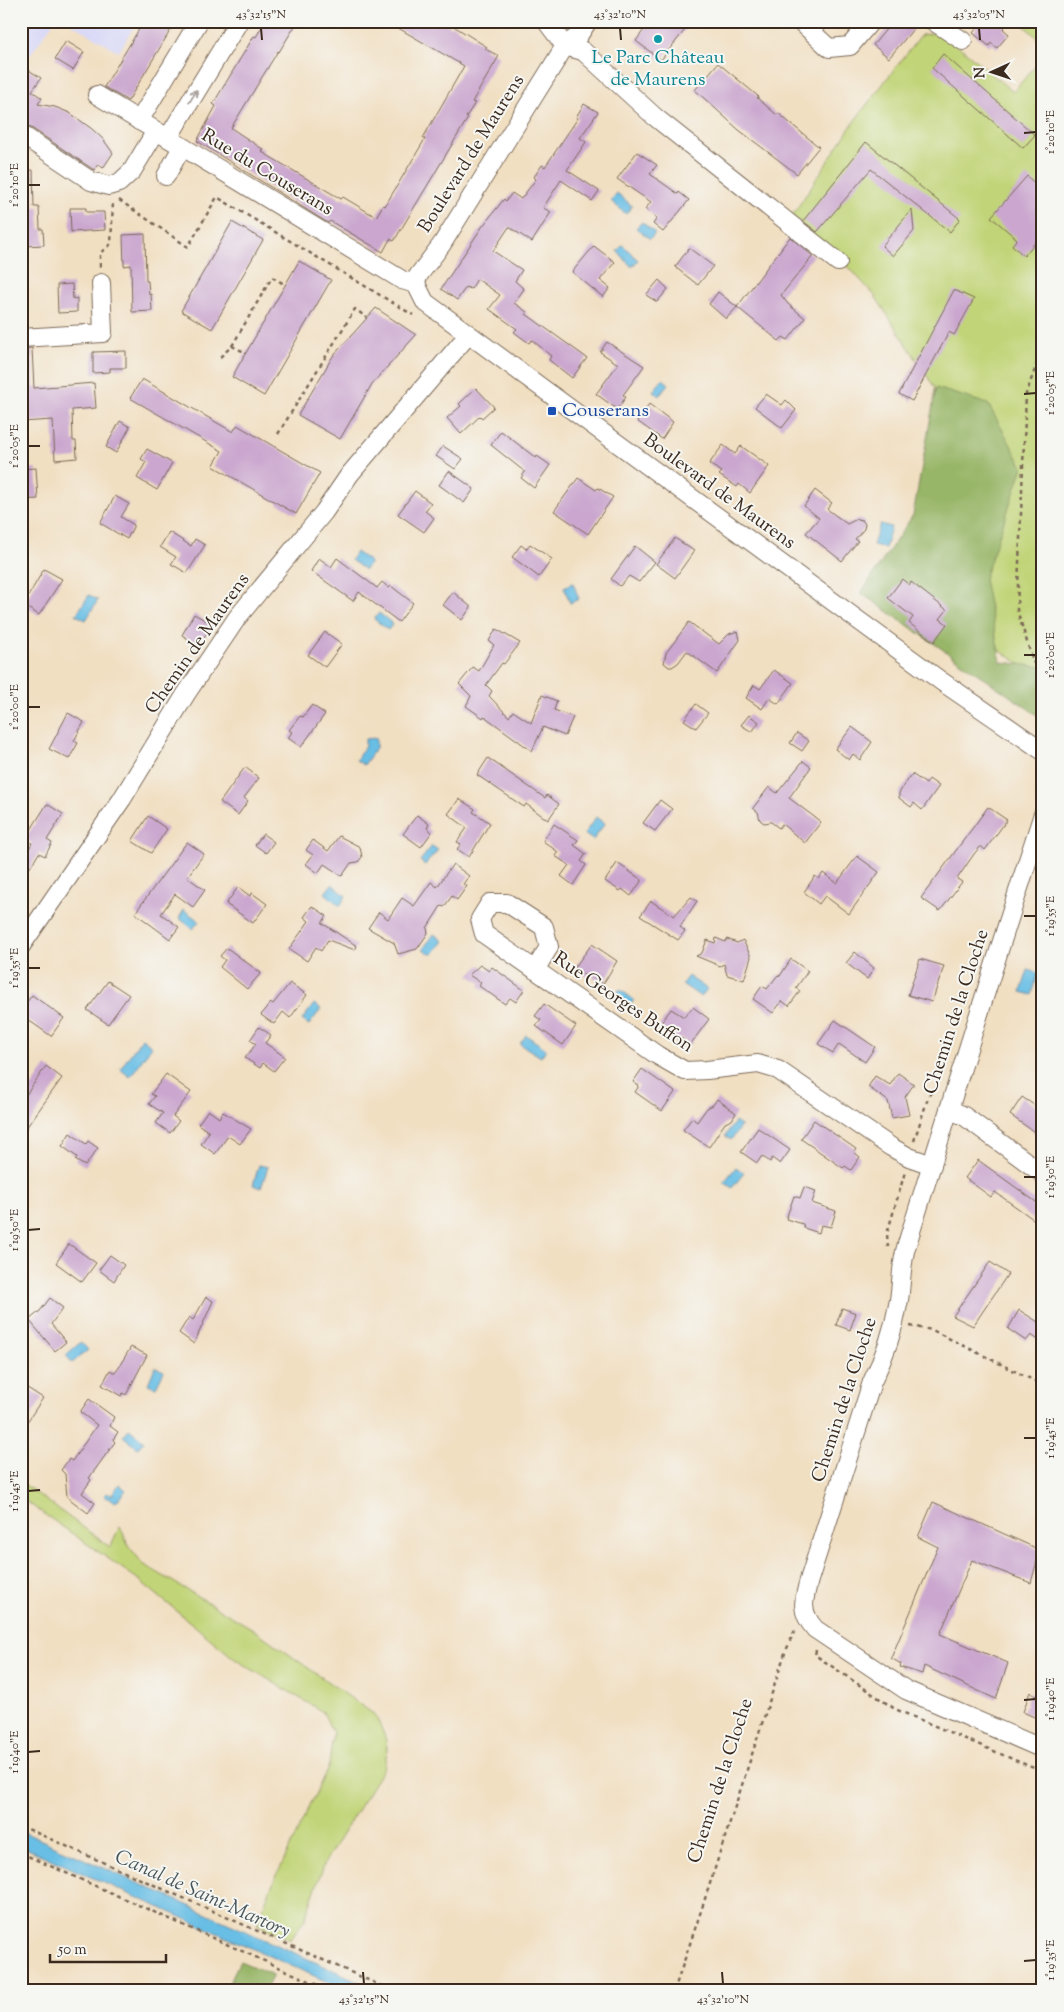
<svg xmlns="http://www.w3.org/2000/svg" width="1064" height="2012" font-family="'Sorts Mill Goudy',serif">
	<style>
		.built { fill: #d7d7f8 }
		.green { fill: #c1d477; stroke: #7e7f4a }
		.forest { fill: #98b668; stroke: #6a7043 }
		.water { fill: #68bee5; stroke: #527482 }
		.building { fill: #cba7cf }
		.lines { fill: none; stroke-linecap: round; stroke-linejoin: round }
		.minor-casing { stroke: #7b6957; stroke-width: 20 }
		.path { stroke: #7b6957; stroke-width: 2.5; stroke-dasharray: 4 4; stroke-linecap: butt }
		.minor { stroke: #fff; stroke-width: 18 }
		.oneway { stroke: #a79f9a }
		.ticks { fill: none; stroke: #3b2a1e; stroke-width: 2 }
		.culture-dot { fill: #0f9aa8; stroke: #f6f6f2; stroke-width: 2 }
		.transit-dot { fill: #1a4fb4; stroke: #f6f6f2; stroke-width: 2 }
		.labels { text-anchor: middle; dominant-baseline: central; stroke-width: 4; stroke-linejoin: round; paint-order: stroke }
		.culture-label { font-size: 19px; fill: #0d838f; stroke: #f6f6f2 }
		.street-label { font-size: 19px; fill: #3b2a1e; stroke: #f6f6f2 }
		.transit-label { font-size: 19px; fill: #164399; stroke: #f6f6f2; text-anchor: start }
		.water-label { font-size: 20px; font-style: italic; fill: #48565a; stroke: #f6f6f2 }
		.neatline { fill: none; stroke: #3b2a1e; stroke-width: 2 }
		.ticks-label { font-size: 12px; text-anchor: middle; fill: #3b2a1e }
	</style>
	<rect width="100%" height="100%" fill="#f6f6f2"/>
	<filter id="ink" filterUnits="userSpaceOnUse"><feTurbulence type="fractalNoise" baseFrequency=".02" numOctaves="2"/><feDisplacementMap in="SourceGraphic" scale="10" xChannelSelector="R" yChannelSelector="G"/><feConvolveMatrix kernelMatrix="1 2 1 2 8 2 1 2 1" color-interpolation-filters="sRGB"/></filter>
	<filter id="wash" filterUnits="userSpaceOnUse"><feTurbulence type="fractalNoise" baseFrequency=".0096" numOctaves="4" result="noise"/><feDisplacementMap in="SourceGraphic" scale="20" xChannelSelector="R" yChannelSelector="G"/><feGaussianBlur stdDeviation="1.12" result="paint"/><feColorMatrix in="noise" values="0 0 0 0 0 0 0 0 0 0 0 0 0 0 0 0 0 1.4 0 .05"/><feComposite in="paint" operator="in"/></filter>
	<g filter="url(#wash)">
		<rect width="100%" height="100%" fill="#f1dfc2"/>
		<g class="built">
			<polygon points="21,21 54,21 21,68"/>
			<polygon points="67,21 137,21 119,52"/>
		</g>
		<g class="green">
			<polygon points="1019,21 1043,21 1043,43"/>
			<polygon points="942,32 1013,92 1043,57 1043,679 914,594 935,388 875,296 844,262 792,216 855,120 921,35"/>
			<path d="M21 1482 110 1547 120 1526 128 1545 143 1564 253 1629 375 1715C386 1738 391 1744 383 1769L325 1862 304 1921 290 1939 257 1924 269 1892 329 1765 333 1733 323 1712 236 1660 139 1580 21 1498Z"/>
		</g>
		<g class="forest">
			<polygon points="936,388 988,404 1023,467 984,579 1001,662 1043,667 1043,719 861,593 913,515"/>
			<polygon points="240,1961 273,1975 265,1991 225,1991"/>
		</g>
		<g class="water">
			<polygon points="617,193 632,206 626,214 611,201"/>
			<polygon points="642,222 655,233 650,239 636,228"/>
			<polygon points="623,245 638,260 632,267 617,251"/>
			<polygon points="663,379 669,384 659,396 653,391"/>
			<polygon points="880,524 891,527 885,548 873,545"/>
			<polygon points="356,552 370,562 365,570 351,560"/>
			<polygon points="573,583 579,599 570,603 564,587"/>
			<polygon points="89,595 98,600 86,620 76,615"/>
			<polygon points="379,613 393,624 388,630 374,619"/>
			<polygon points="376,738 376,748 364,765 356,760 365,746 365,739"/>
			<polygon points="596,817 605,823 593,840 584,834"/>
			<polygon points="432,846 438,850 425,865 420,861"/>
			<polygon points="332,884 346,896 340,906 325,893"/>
			<polygon points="184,910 199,921 193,929 179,918"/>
			<polygon points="434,934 443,941 432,955 423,949"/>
			<polygon points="1028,970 1038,973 1032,995 1021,992"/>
			<polygon points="688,976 707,989 701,997 682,984"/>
			<polygon points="620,989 634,1000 629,1006 615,996"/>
			<polygon points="314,1004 321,1009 309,1025 302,1020"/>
			<polygon points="526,1035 546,1049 541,1057 520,1044"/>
			<polygon points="142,1038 152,1046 130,1077 120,1069"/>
			<polygon points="735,1122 741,1126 731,1140 725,1136"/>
			<polygon points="259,1165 268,1167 261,1188 253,1185"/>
			<polygon points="736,1167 744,1173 732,1188 724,1182"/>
			<polygon points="81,1342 88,1350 72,1363 66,1355"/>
			<polygon points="155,1367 164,1371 156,1387 148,1384"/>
			<polygon points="129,1429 144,1441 138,1448 123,1436"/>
			<polygon points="119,1484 126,1490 116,1502 104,1496 107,1493 112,1495"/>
			<polygon points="21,1831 380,1991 348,1991 21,1846"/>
		</g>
		<g id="blocks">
			<g class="building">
				<polygon points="144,21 176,21 128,101 104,87"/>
				<polygon points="265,21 298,21 279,52 278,51 231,128 264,150 262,152 341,199 343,197 376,217 383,205 385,206 425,139 423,138 464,66 386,21 441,21 451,27 452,25 487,47 485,49 499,56 472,102 475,103 466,117 468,118 394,241 390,239 383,252 330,221 328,223 197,141 216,106 213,104 254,36 256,37"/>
				<polygon points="650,21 692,21 661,60 636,41"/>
				<polygon points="893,21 920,21 889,58 873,45"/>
				<polygon points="969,21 998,21 1005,27 1003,29 1009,34 997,48 991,43 989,46 973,33 977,28"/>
				<polygon points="66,41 84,52 73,70 55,59"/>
				<polygon points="943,54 1035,135 1023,148 932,68"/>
				<polygon points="718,63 759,97 757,98 777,115 778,113 819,147 797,174 739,130 695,90"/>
				<polygon points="21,65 41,78 32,91 42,98 38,104 55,107 70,113 92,129 103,139 113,153 103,168 98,164 94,170 27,125 21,123"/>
				<polygon points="584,104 598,112 580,138 586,142 567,170 599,191 592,201 561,180 543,208 551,212 532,242 509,227 493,251 522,270 515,281 524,289 514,303 527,312 526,314 587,358 572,378 549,360 551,356 532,340 529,343 514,332 517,329 489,309 500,295 477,279 471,289 466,287 457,300 441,289 482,227 504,199 506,201 512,193 521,199 536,179 534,177 542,165 545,167 578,118 576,117"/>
				<polygon points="866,142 960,219 950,232 871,169 817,232 803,221"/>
				<polygon points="637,152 657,165 650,174 678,194 679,192 689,200 663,232 653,224 657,218 645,209 651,202 617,179"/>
				<polygon points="33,170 34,207 39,207 40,229 43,229 44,245 24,246 21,171"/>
				<polygon points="1027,176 1043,191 1043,233 1024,256 1012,245 1017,239 991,217"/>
				<polygon points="70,208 86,208 86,212 104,212 105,230 71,232"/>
				<polygon points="912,209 914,231 893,256 882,246"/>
				<polygon points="232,222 263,240 212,329 181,311"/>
				<polygon points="145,234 146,281 148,281 149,295 151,294 152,311 132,312 131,265 124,266 123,235"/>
				<polygon points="790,237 813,256 781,295 788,304 805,318 788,340 783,337 779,341 737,307"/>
				<polygon points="594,246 615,262 600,280 610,288 603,297 572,272"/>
				<polygon points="689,248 713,266 698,285 675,267"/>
				<polygon points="299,261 331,280 264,396 232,377"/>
				<polygon points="659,280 668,289 657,302 646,295"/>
				<polygon points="72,284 73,299 77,298 77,312 58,313 57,285"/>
				<polygon points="954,290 974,299 954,335 949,332 912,401 899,394"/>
				<polygon points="718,292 737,307 726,319 709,304"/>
				<polygon points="376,308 416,335 372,384 340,439 298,415 333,356"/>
				<polygon points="607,342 644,366 623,395 626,397 617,409 596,394 618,364 600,352"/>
				<polygon points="32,348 34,388 94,383 96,408 72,410 73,441 76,441 77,458 55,460 53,420 21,422 21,349"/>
				<polygon points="126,351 126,368 110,368 110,372 93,373 93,352"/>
				<polygon points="142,379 233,432 237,425 320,473 296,514 213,466 222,451 130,398"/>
				<polygon points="476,388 494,407 482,418 480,416 461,434 447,418 461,406 459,404"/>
				<polygon points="766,394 782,405 786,400 796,410 782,428 755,407"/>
				<polygon points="649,404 673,422 662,439 637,421"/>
				<polygon points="120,421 130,427 116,453 106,447"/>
				<polygon points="501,431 536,458 537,456 550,465 534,488 521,478 525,472 491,445"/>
				<polygon points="723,445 735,454 741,446 769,466 750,493 739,484 737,487 719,475 722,472 709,464"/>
				<polygon points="443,446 463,459 455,469 436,456"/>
				<polygon points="147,449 172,463 157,490 137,478 146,462 141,459"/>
				<polygon points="36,468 38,499 21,500 21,469"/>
				<polygon points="449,471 474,489 464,503 439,485"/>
				<polygon points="578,478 596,490 598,488 613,497 588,534 554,511"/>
				<polygon points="815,490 832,503 827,509 847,524 857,519 862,520 865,524 864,529 855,539 858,541 842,561 806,533 819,518 804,506"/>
				<polygon points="415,491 431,503 425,511 434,518 424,532 398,514"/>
				<polygon points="115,496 129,504 121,517 134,525 127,539 100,523"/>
				<polygon points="169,532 191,546 195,539 205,545 187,573 171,564 176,557 160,547"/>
				<polygon points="675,538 694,551 675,578 656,564"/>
				<polygon points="530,544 552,559 539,577 512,557 521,545 526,549"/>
				<polygon points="635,546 655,562 639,582 629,576 620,586 611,579"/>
				<polygon points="319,558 331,567 337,558 377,588 382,582 389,588 391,586 413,603 399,622 359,592 353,601 311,571"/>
				<polygon points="44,569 62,579 39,615 23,605"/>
				<polygon points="902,579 909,585 911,582 947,610 940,619 947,624 934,642 909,623 913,617 888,598"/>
				<polygon points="453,592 471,607 462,620 443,605"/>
				<polygon points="194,614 212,624 199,646 182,635"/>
				<polygon points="689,622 719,644 729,634 738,631 740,640 717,673 687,651 678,663 672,667 669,667 664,663 666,653"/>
				<polygon points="496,629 520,643 504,664 502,663 486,685 492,691 489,696 509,717 513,711 531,723 542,695 557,701 554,710 573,717 565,736 543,727 532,751 484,716 483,718 466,706 471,696 459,684 473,667 479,671 494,645 489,641"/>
				<polygon points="325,632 342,644 325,667 308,655"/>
				<polygon points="774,670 793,683 778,704 769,698 762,709 746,698 754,685 760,689"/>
				<polygon points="696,704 708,713 696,728 684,720"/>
				<polygon points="312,705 325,714 301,747 288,738 292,732 289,730 300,716 303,717"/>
				<polygon points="68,713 84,722 74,741 78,743 69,759 49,749"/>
				<polygon points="749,715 759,722 752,732 741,725"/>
				<polygon points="852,727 872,742 860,760 853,754 849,760 835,749"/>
				<polygon points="797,733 809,741 802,751 790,743"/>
				<polygon points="488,758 545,798 547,795 559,804 548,820 526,804 524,807 477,775"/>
				<polygon points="803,761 811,767 789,798 821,822 805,843 782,824 779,828 771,822 764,823 760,820 758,812 753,808 769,787 777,793"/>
				<polygon points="245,767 259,778 244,798 248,801 238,815 220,802"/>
				<polygon points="912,774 926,784 929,779 939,786 922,810 914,803 911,807 899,798 899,793"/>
				<polygon points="459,799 475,809 473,812 490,823 469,857 457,849 461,844 457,842 467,828 448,814"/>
				<polygon points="660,800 672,809 655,831 643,823"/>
				<polygon points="47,804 63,814 47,840 52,843 45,856 39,853 29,869 21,864 32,843 25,839"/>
				<polygon points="988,807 1007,820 985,850 981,846 974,854 957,879 962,882 940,911 921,898"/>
				<polygon points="417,815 429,824 427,828 432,832 421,847 403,834"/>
				<polygon points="148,816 167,829 151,853 132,841"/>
				<polygon points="554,824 578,840 574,845 586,854 581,861 586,865 573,885 561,876 569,865 555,856 558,852 543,841"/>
				<polygon points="263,834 274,842 266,853 255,845"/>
				<polygon points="339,836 360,847 362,857 358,862 351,863 342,876 324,864 318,873 306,864 313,855 306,850 313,840 328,851"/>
				<polygon points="187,842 204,854 187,877 205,890 193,907 175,894 161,914 179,927 170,939 135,913"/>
				<polygon points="857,856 879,872 849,914 825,896 819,904 804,892 815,876 819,879 823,873 837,883"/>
				<polygon points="617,863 642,880 631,896 622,889 620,891 605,881"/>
				<polygon points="453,864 469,876 463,884 467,886 457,900 452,896 444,907 441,906 427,928 428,933 417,949 398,954 394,943 368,928 379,912 388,919 402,898 414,906 431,882 437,887"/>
				<polygon points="238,887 250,896 252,893 267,904 253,923 226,904"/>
				<polygon points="691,897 697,901 680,927 685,931 678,940 640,916 651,901 674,916"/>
				<polygon points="312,906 327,916 322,923 357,946 355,950 328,940 321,951 316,947 307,961 289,949 309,921 304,917"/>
				<polygon points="716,938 725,942 727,939 737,943 743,940 751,957 744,980 727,975 724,964 720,966 696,956 702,953 707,940 715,943"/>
				<polygon points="592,944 617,961 603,984 589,974 587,977 574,968"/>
				<polygon points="227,948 261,973 247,989 220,967 225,960 220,956"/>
				<polygon points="855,952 874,968 867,979 846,963"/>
				<polygon points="791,959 808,971 796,988 800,991 789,1006 782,1001 773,1013 753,999 762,986 767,989 778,975 780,976"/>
				<polygon points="920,959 944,966 932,1002 908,995"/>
				<polygon points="480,965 489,971 492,967 524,990 516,1002 510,998 505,1004 479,986 481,983 469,975"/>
				<polygon points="108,981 129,995 108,1024 87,1010"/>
				<polygon points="290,983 307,995 290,1018 283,1012 274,1024 261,1015 271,1003 273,1004"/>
				<polygon points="32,995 64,1018 51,1036 21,1015 21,1010"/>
				<polygon points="544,1004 576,1026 563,1045 536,1026 541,1020 535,1016"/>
				<polygon points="693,1007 709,1019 690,1045 681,1038 679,1040 659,1026 671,1009 684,1017"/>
				<polygon points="835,1020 875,1047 865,1062 839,1044 833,1053 818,1044"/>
				<polygon points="259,1027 271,1035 265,1043 285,1057 274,1071 263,1063 260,1068 245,1058 256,1044 250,1040"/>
				<polygon points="46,1066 62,1078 21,1135 21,1102"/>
				<polygon points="642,1069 675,1092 662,1111 635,1092 639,1086 633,1082"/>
				<polygon points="898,1073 914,1084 905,1097 909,1115 892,1118 888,1101 868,1087 875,1076 890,1085"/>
				<polygon points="166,1074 191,1092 173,1116 179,1121 170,1133 156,1123 163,1113 149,1104 155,1096 151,1094"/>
				<polygon points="1022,1097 1043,1111 1043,1138 1010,1115"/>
				<polygon points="717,1099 736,1113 732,1120 725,1123 709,1147 683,1130 692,1118 697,1122 707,1108 713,1105"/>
				<polygon points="208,1110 219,1118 223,1112 251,1129 240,1144 228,1136 215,1154 201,1144 209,1132 198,1124"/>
				<polygon points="814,1120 856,1149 854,1152 860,1157 851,1170 845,1166 843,1168 801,1139"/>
				<polygon points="758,1128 790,1150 780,1164 772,1158 770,1162 762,1156 757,1163 741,1152"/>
				<polygon points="70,1133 86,1144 88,1141 98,1148 85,1166 75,1160 77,1157 62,1146"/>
				<polygon points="978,1160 1043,1207 1043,1226 995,1192 991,1197 965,1178"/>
				<polygon points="804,1187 816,1191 812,1203 836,1211 831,1227 821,1225 819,1233 804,1228 803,1224 786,1219 794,1196 800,1198"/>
				<polygon points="69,1244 96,1263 82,1282 56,1263"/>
				<polygon points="110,1255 124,1265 114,1281 99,1270"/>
				<polygon points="990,1262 1008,1274 973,1326 953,1316"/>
				<polygon points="206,1297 213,1301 194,1344 179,1333 189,1317 193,1320"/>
				<polygon points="50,1298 63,1308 51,1324 66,1342 55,1351 29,1320 40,1311"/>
				<polygon points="842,1308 856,1313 850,1330 836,1325"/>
				<polygon points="1019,1310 1043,1325 1043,1343 1031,1335 1026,1341 1008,1329"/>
				<polygon points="131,1347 147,1355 126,1395 123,1393 121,1396 102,1385 110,1370 115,1373"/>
				<polygon points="21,1384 43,1398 21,1431"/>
				<polygon points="89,1399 114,1417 110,1426 118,1432 113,1440 115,1442 89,1478 91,1480 82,1493 95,1503 88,1513 67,1497 65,1474 61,1470 69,1459 72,1461 97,1425 80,1412"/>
				<polygon points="933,1502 1040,1550 1031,1583 972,1560 940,1634 1008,1663 996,1699 924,1666 922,1674 900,1667 901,1664 891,1658 938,1547 918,1537"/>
				<polygon points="1030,1692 1043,1698 1043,1721 1023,1712"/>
			</g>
		</g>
	</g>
	<g filter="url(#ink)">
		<use href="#blocks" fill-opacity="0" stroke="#7b6957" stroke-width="1"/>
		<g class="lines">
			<g class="minor-casing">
				<g id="minor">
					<polyline points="546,21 565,46"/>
					<polyline points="588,21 579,35 565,46 442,244 418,276 416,284 425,302 941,681 1043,751"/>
					<polyline points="800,21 829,48 850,46 871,21"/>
					<polyline points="933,21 963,41"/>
					<polyline points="565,46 583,51 655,117 838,262"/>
					<polyline points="97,95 402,280 416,284"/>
					<polyline points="139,121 199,21"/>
					<polyline points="21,134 91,181 109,186 119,183 132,171 156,131"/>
					<polyline points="168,138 239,21"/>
					<polyline points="166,176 182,147"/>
					<polyline points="21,338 103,333 101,283"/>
					<path d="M1043 814C996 957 952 1100 907 1244 901 1262 902 1280 899 1300 894 1328 885 1356 872 1382L809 1580C803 1601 800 1612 815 1629L906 1690 1043 1749"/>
					<polyline points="21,946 122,799 186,694 237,618 324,512 350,474 468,335"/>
					<polyline points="535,970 549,947 544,927 507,903 490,903 480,919 484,934 657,1055 685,1071 707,1070 758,1064 778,1070 891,1147 909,1157 932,1165"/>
					<polyline points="949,1109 964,1116 1043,1174"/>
				</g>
			</g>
			<g class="path">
				<polyline points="119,200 188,247 217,197 413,315"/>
				<polyline points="100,267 100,253 111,244 113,202"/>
				<polyline points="232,346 272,277 286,285"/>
				<polyline points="1043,347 1026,394 1017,610 1033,661 1043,680"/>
				<polyline points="220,357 232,346 246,353"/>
				<polyline points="278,434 355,309 367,318"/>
				<polyline points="914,1141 929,1095 939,1085"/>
				<polyline points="888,1247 887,1234 905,1172"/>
				<polyline points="910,1326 932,1330 1043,1385"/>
				<polyline points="816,1650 815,1655 895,1709 1043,1772"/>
				<polyline points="21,1826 393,1991"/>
				<polyline points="21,1853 332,1991"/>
				<polyline points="674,1991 701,1911 785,1653 795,1630"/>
			</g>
			<use href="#minor" class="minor"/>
		</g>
		<defs><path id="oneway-shaft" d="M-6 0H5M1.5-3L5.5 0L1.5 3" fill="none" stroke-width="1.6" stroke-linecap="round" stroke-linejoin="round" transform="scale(1.25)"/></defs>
		<use class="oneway" href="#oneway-shaft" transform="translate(193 96) rotate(-59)"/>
	</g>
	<path class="ticks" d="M261 28 262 40M620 28 621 40M979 28 980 40M1024 133 1036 132M28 185H40M1024 394 1036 393M28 446H40M1024 655H1036M28 707H40M1024 916H1036M28 968H40M1024 1177H1036M28 1230 40 1229M1024 1438H1036M28 1491 40 1490M1024 1700 1036 1699M28 1752 40 1751M1024 1961 1036 1960M363 1972 364 1984M722 1972 723 1984"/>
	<circle class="culture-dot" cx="658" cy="39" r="5"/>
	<rect class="transit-dot" x="547" y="406" width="10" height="10" rx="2.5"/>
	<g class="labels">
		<g class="culture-label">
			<text x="658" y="58">Le Parc Château<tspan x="658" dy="22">de Maurens</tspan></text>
		</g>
		<g class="street-label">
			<text transform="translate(472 154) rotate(-58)">Boulevard de Maurens</text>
			<text transform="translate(267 173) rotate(31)">Rue du Couserans</text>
			<text transform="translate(719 492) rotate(36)">Boulevard de Maurens</text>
			<text transform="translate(198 644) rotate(-55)">Chemin de Maurens</text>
			<text transform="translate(623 1003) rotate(34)">Rue Georges Buffon</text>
			<text transform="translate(957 1012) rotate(-72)">Chemin de la Cloche</text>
			<text transform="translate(845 1400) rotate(-72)">Chemin de la Cloche</text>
			<text transform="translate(721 1781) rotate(-72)">Chemin de la Cloche</text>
		</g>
		<g class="transit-label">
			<text x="562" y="411">Couserans</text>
		</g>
		<g class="water-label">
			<text transform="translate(202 1895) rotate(24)">Canal de Saint-Martory</text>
		</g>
	</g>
	<rect width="1064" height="2012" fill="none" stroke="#f6f6f2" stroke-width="55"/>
	<g transform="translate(992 72) rotate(267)" stroke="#f6f6f2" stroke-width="4" paint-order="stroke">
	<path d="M0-4L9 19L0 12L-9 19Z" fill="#3b2a1e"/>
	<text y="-8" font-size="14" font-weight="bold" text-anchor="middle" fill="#3b2a1e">N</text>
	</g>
	<path d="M50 1954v8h116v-8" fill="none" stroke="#3b2a1e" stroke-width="2.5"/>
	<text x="58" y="1954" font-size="15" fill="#3b2a1e" stroke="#f6f6f2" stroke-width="4" paint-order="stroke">50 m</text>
	<rect x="28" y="28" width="1008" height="1956" class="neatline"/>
	<g class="ticks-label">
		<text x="261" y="18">43°32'15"N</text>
		<text x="620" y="18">43°32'10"N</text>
		<text x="979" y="18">43°32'05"N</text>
		<text transform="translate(1050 132) rotate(-90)" y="4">1°20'10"E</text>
		<text transform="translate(14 185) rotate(-90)" y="4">1°20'10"E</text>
		<text transform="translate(1050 393) rotate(-90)" y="4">1°20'05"E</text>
		<text transform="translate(14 446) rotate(-90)" y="4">1°20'05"E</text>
		<text transform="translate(1050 655) rotate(-90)" y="4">1°20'00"E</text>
		<text transform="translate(14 707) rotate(-90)" y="4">1°20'00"E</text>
		<text transform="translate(1050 916) rotate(-90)" y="4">1°19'55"E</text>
		<text transform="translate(14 968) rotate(-90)" y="4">1°19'55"E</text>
		<text transform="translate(1050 1177) rotate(-90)" y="4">1°19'50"E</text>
		<text transform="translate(14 1230) rotate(-90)" y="4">1°19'50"E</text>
		<text transform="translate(1050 1438) rotate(-90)" y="4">1°19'45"E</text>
		<text transform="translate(14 1491) rotate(-90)" y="4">1°19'45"E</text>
		<text transform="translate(1050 1699) rotate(-90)" y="4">1°19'40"E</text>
		<text transform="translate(14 1752) rotate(-90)" y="4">1°19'40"E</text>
		<text transform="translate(1050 1960) rotate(-90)" y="4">1°19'35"E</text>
		<text x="364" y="2003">43°32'15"N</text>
		<text x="723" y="2003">43°32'10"N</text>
	</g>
</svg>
